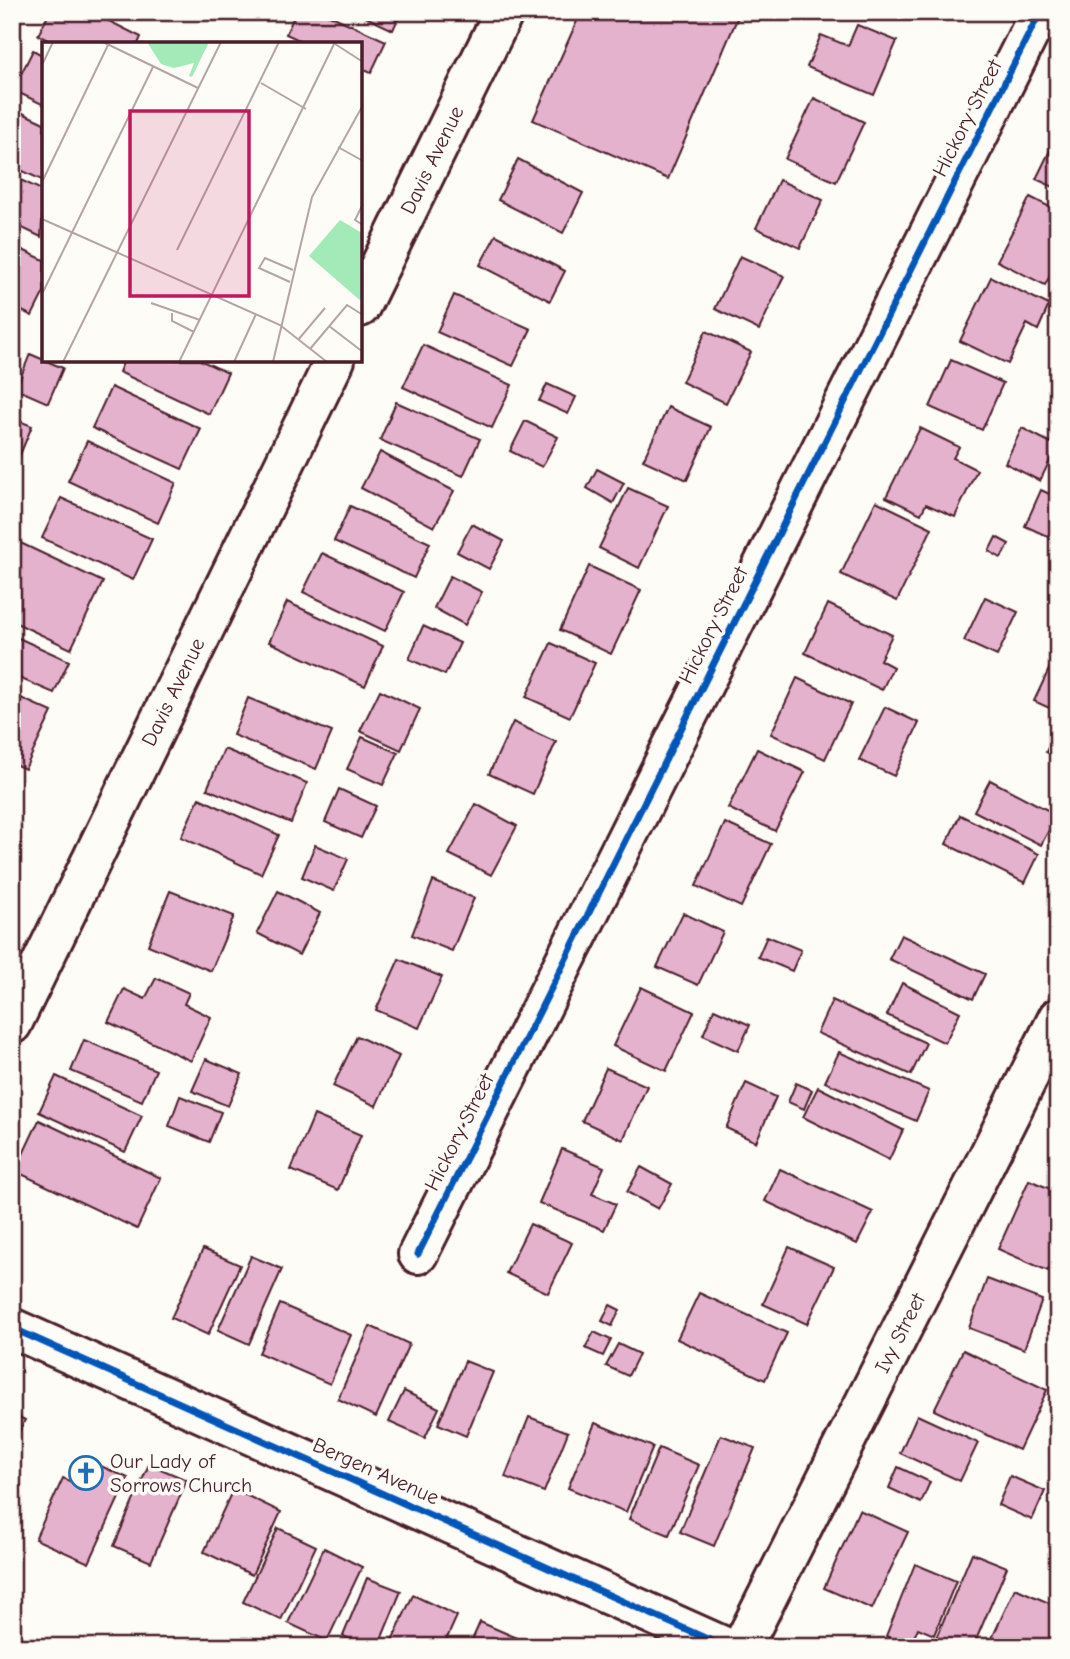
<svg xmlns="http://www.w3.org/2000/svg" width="1070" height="1659" font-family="'Comic Neue',sans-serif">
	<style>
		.building { fill: #e5b2ce; stroke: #4a1f2b; stroke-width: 2 }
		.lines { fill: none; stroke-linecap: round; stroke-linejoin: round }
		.minor-casing { stroke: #4a1f2b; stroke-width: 44 }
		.minor { stroke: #fdfcf7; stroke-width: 38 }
		.cycleway-casing { stroke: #fdfcf7; stroke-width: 11 }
		.cycleway { stroke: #0057b8; stroke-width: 7 }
		.labels { text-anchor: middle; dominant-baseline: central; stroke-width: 7; stroke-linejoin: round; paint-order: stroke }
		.street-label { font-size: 21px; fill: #4a1f2b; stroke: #fdfcf7 }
		.poi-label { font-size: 21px; fill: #4a1f2b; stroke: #fdfcf7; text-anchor: start }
		.inset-road { fill: none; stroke: #b5a4a5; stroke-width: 2 }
		.view { fill: #c2185b; fill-opacity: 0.15; stroke: #c2185b; stroke-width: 3.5 }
		.inset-edge { fill: none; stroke: #4a1f2b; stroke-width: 3.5 }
	</style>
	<rect width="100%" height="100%" fill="#fdfcf7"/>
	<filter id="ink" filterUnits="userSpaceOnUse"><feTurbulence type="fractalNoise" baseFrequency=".0143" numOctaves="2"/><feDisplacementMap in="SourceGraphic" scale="14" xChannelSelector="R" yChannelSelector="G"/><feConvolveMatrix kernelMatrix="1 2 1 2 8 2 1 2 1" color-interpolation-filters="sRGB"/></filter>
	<g filter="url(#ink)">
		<g class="building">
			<polygon points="50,12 91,12 141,37 138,44 55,44 38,35"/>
			<polygon points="296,12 323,12 386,41 371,73 360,68 360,44 308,44 286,34"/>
			<polygon points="355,12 401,12 393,30"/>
			<polygon points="581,12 740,12 668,179 533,120"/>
			<polygon points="857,25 897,41 874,95 807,67 821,35 848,46"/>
			<polygon points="33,50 44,56 44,105 13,90"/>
			<polygon points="814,98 864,122 836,182 785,159"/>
			<polygon points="12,108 44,123 44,181 12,166"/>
			<polygon points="1058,134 1058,189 1036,179"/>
			<polygon points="518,159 583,193 563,233 498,200"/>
			<polygon points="12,176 44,191 41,237 12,223"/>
			<polygon points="779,180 823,200 800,248 756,228"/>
			<polygon points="1030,197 1058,211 1058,261 1045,285 997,261"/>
			<polygon points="496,235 565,271 550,301 480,265"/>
			<polygon points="12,245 44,260 44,292 32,316 12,306"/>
			<polygon points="740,256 784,276 759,330 715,309"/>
			<polygon points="991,277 1049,305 1038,330 1027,324 1008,364 960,341"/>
			<polygon points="454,295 531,329 513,366 437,332"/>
			<polygon points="706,331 751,352 726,403 682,382"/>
			<polygon points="423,345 512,385 492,428 403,387"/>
			<polygon points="30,354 63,368 48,403 16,389"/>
			<polygon points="124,360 200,360 228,373 209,414 119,372"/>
			<polygon points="951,360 1003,383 982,430 930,407"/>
			<polygon points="547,384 576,397 568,414 539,401"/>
			<polygon points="111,387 201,429 182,469 92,428"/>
			<polygon points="396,402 480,439 463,476 380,440"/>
			<polygon points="668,407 711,427 687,480 643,460"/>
			<polygon points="12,418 32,426 17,462 12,460"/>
			<polygon points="525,421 558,437 542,467 510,451"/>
			<polygon points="920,428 959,447 953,458 977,470 955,517 926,504 921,514 886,497"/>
			<polygon points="1022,428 1057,446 1040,481 1005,463"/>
			<polygon points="87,441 176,483 158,523 68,481"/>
			<polygon points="380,452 454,491 434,527 361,488"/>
			<polygon points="597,469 624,483 613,503 587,488"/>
			<polygon points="628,488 668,506 639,568 599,548"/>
			<polygon points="1041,490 1058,498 1058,541 1025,526"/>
			<polygon points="61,498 152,539 133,580 42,538"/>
			<polygon points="876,501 932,528 897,601 841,574"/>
			<polygon points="350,506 430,543 414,578 334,541"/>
			<polygon points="472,524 504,541 489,569 457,552"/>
			<polygon points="996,537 1009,544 1001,558 989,551"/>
			<polygon points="12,539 103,582 71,649 12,621"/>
			<polygon points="322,553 404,592 385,631 303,592"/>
			<polygon points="589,566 641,590 611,654 560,630"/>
			<polygon points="450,576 482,592 465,625 434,608"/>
			<polygon points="985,597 1018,612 997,656 964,641"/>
			<polygon points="287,602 383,646 365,686 269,642"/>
			<polygon points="828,604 892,635 880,660 893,667 882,690 805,653"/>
			<polygon points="423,626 460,643 445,675 409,659"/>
			<polygon points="12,635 69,661 54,693 12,675"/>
			<polygon points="551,643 595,663 570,717 526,697"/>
			<polygon points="1050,667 1058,670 1058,712 1034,701"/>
			<polygon points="797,678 851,704 825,759 771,734"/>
			<polygon points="380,690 420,709 401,750 360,731"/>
			<polygon points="12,694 52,712 25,769 12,763"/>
			<polygon points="248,698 332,732 316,769 233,735"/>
			<polygon points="885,707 919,723 894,776 859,760"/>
			<polygon points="513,722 556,742 533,794 489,774"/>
			<polygon points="1058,726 1058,757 1046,752"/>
			<polygon points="362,737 398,753 383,785 347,769"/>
			<polygon points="224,749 307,783 291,823 207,789"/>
			<polygon points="757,749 805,772 775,831 728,808"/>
			<polygon points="990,780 1057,815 1041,845 974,811"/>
			<polygon points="339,789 376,806 361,838 325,822"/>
			<polygon points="199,798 279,835 261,874 181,837"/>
			<polygon points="476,804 517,826 491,875 449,854"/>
			<polygon points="960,815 1039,854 1025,883 946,844"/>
			<polygon points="725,823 771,844 741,907 696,886"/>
			<polygon points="315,845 348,859 334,891 302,877"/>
			<polygon points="433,881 474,898 452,951 412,935"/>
			<polygon points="170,891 234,916 211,971 148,945"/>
			<polygon points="278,891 320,913 299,955 257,933"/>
			<polygon points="683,913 723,932 698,985 657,967"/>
			<polygon points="901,935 985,974 973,999 889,959"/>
			<polygon points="767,936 801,950 792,971 758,957"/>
			<polygon points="399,959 442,977 419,1028 376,1010"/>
			<polygon points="156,978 189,993 184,1004 211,1017 191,1061 108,1022 124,989 145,999"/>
			<polygon points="902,983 960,1012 945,1043 887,1015"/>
			<polygon points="641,987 694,1012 666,1071 613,1046"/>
			<polygon points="832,1000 926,1043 911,1075 817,1033"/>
			<polygon points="714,1009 750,1025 738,1051 703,1035"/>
			<polygon points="357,1036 399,1056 376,1106 333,1086"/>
			<polygon points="84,1040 156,1070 142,1101 71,1071"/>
			<polygon points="839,1052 929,1091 916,1121 825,1082"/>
			<polygon points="206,1059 242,1074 228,1106 192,1091"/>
			<polygon points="606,1068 647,1086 623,1140 582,1121"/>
			<polygon points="56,1076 142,1116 125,1152 39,1112"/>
			<polygon points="746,1083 776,1097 756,1142 726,1128"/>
			<polygon points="796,1083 812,1090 804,1109 788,1102"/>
			<polygon points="818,1087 903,1130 889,1160 803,1117"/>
			<polygon points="180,1096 221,1112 209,1142 169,1126"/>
			<polygon points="314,1115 361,1135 338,1190 291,1170"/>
			<polygon points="39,1120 161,1178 137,1229 15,1171"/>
			<polygon points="562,1149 604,1167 592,1194 616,1204 604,1230 539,1203"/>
			<polygon points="641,1167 672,1184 658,1209 627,1192"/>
			<polygon points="780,1169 873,1212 857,1244 765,1201"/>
			<polygon points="1029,1180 1058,1192 1058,1249 1048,1271 998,1249"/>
			<polygon points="530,1224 572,1243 548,1293 506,1273"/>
			<polygon points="789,1247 834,1267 807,1324 763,1304"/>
			<polygon points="203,1249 240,1265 208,1335 171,1318"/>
			<polygon points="251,1256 282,1269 249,1344 218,1330"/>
			<polygon points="987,1279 1042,1300 1024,1349 969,1328"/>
			<polygon points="699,1293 787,1333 765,1380 677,1339"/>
			<polygon points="280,1304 351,1335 330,1384 259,1353"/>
			<polygon points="610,1305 620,1310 612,1326 602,1321"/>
			<polygon points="370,1326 409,1344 376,1417 338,1399"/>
			<polygon points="594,1332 611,1340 603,1356 585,1348"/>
			<polygon points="618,1344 639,1354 628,1376 606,1366"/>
			<polygon points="963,1350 1047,1390 1019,1450 934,1410"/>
			<polygon points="465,1361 493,1372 466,1436 438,1424"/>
			<polygon points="404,1391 439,1408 425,1438 389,1422"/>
			<polygon points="12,1413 25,1420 12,1445"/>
			<polygon points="917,1415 978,1443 960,1481 900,1453"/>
			<polygon points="529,1417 568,1432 544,1492 505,1477"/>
			<polygon points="595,1423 653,1447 626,1512 568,1488"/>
			<polygon points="721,1435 755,1448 714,1546 680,1532"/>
			<polygon points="659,1448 699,1465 669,1535 629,1519"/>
			<polygon points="85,1459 128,1478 89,1563 35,1539 63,1478 74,1483"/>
			<polygon points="149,1464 187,1480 151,1562 114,1546"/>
			<polygon points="898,1467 930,1482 921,1503 889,1488"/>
			<polygon points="1010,1476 1045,1491 1032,1520 998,1505"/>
			<polygon points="233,1489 281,1512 252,1575 204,1552"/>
			<polygon points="859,1510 908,1532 872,1609 824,1588"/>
			<polygon points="278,1528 316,1546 281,1620 243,1602"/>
			<polygon points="324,1548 362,1567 327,1641 288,1623"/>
			<polygon points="972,1553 1007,1567 973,1647 958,1647 936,1638"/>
			<polygon points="915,1564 956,1581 934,1635 918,1628 910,1647 886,1636"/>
			<polygon points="367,1578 401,1591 378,1647 369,1647 343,1636"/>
			<polygon points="1015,1588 1058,1607 1058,1647 988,1647"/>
			<polygon points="413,1595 457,1616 443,1647 389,1647"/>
			<polygon points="480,1622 517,1638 514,1647 469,1647"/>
		</g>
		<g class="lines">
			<g class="minor-casing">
				<g id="minor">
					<polyline points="360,307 504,12"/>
					<polyline points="12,1024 335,360"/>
					<polyline points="418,1254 1040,12"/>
					<polyline points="12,1328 725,1647"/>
					<polyline points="742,1647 1058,1018"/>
				</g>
			</g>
			<use href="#minor" class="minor"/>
			<g class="cycleway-casing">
				<g id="cycleway">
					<polyline points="418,1254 1040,12"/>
					<polyline points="12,1328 725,1647"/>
				</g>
			</g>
			<use href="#cycleway" class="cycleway"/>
		</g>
	</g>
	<defs>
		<g id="church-ring" transform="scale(1.75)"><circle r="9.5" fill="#fdfcf7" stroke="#1f6fb2" stroke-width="1.5"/><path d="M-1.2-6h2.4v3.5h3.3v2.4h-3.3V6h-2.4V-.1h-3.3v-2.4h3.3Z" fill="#1f6fb2"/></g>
	</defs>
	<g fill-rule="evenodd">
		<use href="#church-ring" x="86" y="1473"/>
	</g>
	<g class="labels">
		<g class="street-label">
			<text transform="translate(967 118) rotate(-63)">Hickory Street</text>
			<text transform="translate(432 160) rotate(-64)">Davis Avenue</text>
			<text transform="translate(713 625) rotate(-63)">Hickory Street</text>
			<text transform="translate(173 692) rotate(-64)">Davis Avenue</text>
			<text transform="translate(459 1132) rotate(-63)">Hickory Street</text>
			<text transform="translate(900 1333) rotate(-63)">Ivy Street</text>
			<text transform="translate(376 1471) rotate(24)">Bergen Avenue</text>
		</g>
		<g class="poi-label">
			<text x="110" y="1461">Our Lady of<tspan x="110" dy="24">Sorrows Church</tspan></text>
		</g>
	</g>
	<g transform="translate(42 42)">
		<rect width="320" height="320" fill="#fdfcf7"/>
		<path d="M105 0H167L150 35 147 34 152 21 132 26 119 22ZM298 178 320 191V260L267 214Z" fill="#a2eab8"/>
		<path class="inset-road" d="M61 0 156 46M290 0 321 20M0 23 11 0M219 41 264 67M296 105 321 119M0 140 66 3M321 162 313 178 321 183M0 177 238 283 285 320M135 208 237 0M248 240 217 226 223 216 251 228M0 252 111 25M109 261 158 278M130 271V279L152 290M287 284 321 310M256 298 283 266M268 307 305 263 321 273M21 320 179 0M137 320 293 0M192 320 214 272M231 320 270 155 321 63"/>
		<path class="view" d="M88 69H207V254H88Z"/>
		<rect width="320" height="320" class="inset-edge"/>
	</g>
	<rect width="1070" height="1659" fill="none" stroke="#fdfcf7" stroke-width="42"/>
	<rect x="21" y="21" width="1028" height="1617" fill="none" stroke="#4a1f2b" stroke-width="2.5" filter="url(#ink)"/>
</svg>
